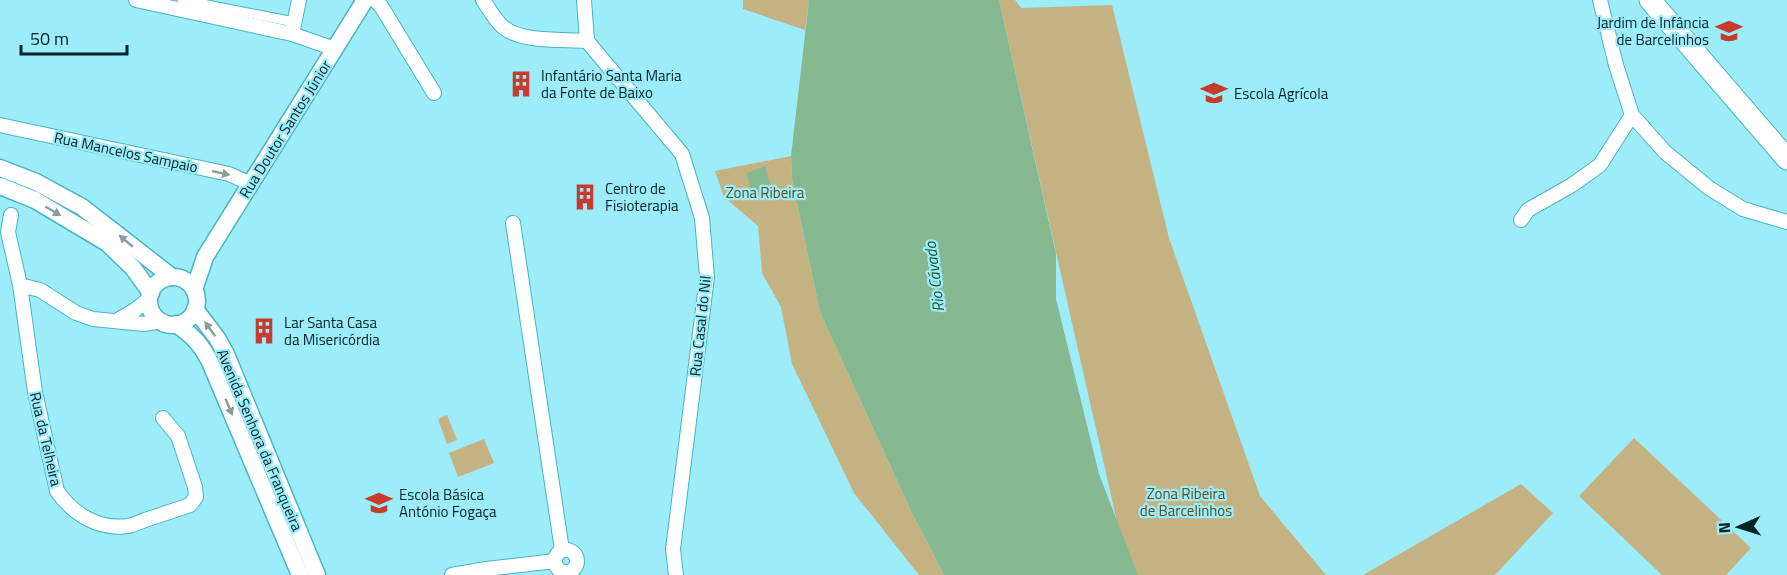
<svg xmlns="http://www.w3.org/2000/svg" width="1787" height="575" font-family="'Titillium Web',sans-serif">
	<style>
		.green { fill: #c5b283 }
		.water { fill: #86b98f }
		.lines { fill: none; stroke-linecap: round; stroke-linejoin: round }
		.pedestrian-casing { stroke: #48b4c5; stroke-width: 11 }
		.minor-casing { stroke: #48b4c5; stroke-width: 16 }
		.tertiary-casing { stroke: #48b4c5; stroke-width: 19 }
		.primary-casing { stroke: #48b4c5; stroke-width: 23 }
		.pedestrian { stroke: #fff; stroke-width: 9 }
		.minor { stroke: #fff; stroke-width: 14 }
		.tertiary { stroke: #fff; stroke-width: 16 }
		.primary { stroke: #fff; stroke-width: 21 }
		.oneway { fill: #8c9c9e }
		.labels { text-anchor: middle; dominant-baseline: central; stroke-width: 4.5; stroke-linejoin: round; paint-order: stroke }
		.poi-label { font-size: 15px; fill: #002328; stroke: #9cecfa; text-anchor: start }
		.street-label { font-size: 15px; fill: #002328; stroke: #9cecfa }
		.park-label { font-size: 15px; fill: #5c4c1f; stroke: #9cecfa }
		.water-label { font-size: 16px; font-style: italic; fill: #185028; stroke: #9cecfa }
	</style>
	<rect width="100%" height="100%" fill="#9cecfa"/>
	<g class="green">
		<polygon points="743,0 809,0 805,30 743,9"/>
		<polygon points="999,0 1015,0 1021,8 1112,5 1169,238 1260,496 1326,575 1129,575"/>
		<polygon points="791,156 792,179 820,312 911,511 944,575 919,575 854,493 792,364 781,307 762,273 758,226 724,197 715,171"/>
		<polygon points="447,415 457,440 447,444 438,419"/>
		<polygon points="1634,438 1751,548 1726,575 1662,575 1579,496"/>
		<polygon points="484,439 494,463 458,477 449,453"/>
		<polygon points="1521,484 1553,513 1495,575 1363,575"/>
	</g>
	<g class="water">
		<polygon points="809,0 999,0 1056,254 1056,299 1099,474 1138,575 944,575 911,511 820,312 792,179 791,156"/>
		<polygon points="765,166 774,197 752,199 747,173"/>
	</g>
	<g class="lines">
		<g class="pedestrian-casing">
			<polyline id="pedestrian" points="182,0 294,22"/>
		</g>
		<g class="minor-casing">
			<g id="minor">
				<polyline points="136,0 292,34 335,49"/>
				<polyline points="375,0 381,6 434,93"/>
				<path d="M483 0C489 9 495 20 503 27 522 43 563 39 587 41"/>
				<polyline points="584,0 587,41"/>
				<polyline points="1600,0 1616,65 1632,115 1665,152 1709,188 1743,209 1787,222"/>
				<polyline points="292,34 299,0"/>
				<polyline points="587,41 682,154 702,218 707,277 673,549 676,575"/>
				<polyline points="0,125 229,174 251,184"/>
				<path d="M11 215 8 232 20 285 35 392 57 491C73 514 98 530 128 526 134 525 140 522 145 520 160 515 175 510 190 505L196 497 195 487 178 436 163 418"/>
				<polyline points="1521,220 1528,210 1572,185 1600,165 1632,115"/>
				<polyline points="513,223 562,550"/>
				<polyline points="20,285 40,290 76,313 93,319 144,324 162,321"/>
				<polyline points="118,320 135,310 149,299"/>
				<circle cx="566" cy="561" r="11"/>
				<polyline points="452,575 486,569 555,561"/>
			</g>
		</g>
		<g class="tertiary-casing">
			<g id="tertiary">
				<polyline points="0,168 36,182 82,207 172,277"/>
				<polyline points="0,186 35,200 107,243 133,268 151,293"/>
				<circle cx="173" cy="301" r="24"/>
				<polyline points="194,290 205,257 365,0"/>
				<polyline points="195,309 217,338 226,354 317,575"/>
				<path d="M176 324C193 336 201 344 210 362L300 575"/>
			</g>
		</g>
		<g class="primary-casing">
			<polyline id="primary" points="1650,0 1787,159"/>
		</g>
		<use href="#pedestrian" class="pedestrian"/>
		<use href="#minor" class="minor"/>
		<use href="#tertiary" class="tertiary"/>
		<use href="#primary" class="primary"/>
	</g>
	<defs><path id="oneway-solid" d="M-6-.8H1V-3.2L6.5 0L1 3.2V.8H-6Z" transform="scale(1.5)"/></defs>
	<g class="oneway">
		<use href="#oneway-solid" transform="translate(221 173) rotate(13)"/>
		<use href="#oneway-solid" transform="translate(53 211) rotate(30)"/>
		<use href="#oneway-solid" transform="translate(126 241) rotate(-140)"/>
		<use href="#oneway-solid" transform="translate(210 329) rotate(-126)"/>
		<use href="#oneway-solid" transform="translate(229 407) rotate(67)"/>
	</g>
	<defs>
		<g id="school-bare" transform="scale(2.07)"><path d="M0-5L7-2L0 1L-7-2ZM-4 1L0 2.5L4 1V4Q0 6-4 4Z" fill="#c73a2c" stroke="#9cecfa" stroke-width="2.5" paint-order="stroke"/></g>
		<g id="building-bare" transform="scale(2.07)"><path d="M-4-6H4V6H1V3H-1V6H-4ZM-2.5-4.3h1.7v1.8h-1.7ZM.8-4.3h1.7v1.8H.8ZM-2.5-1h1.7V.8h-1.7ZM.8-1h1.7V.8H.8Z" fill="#c73a2c" stroke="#9cecfa" stroke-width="2.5" paint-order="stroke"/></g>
	</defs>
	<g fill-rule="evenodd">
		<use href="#school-bare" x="1729" y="31"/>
		<use href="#building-bare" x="521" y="84"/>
		<use href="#school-bare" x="1214" y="93"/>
		<use href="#building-bare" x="585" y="197"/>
		<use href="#building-bare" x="264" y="331"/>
		<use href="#school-bare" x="379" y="503"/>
	</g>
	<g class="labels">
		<g class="poi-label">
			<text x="1709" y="22" text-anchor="end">Jardim de Infância<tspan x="1709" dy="17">de Barcelinhos</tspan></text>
			<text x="541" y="75">Infantário Santa Maria<tspan x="541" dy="17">da Fonte de Baixo</tspan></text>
			<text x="1234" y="93">Escola Agrícola</text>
			<text x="605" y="188">Centro de<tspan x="605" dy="17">Fisioterapia</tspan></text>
			<text x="284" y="322">Lar Santa Casa<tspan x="284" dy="17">da Misericórdia</tspan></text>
			<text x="399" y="494">Escola Básica<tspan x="399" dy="17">António Fogaça</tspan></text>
		</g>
		<g class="street-label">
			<text transform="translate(285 129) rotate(-58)">Rua Doutor Santos Júnior</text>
			<text transform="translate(126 152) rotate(12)">Rua Mancelos Sampaio</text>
			<text transform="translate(700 326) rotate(-84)">Rua Casal do Nil</text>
			<text transform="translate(46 439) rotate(77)">Rua da Telheira</text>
			<text transform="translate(260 440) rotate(67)">Avenida Senhora da Franqueira</text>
		</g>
		<g class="park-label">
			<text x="765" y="192">Zona Ribeira</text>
			<text x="1186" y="493">Zona Ribeira<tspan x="1186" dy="17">de Barcelinhos</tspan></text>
		</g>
		<g class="water-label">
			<text transform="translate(934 277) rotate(-97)">Rio Cávado</text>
		</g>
	</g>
	<g transform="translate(1739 527) rotate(267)" stroke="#9cecfa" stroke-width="4.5" paint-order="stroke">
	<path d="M0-4.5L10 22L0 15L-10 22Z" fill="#002328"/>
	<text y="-9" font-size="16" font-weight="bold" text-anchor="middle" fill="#002328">N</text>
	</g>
	<path d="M21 45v9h106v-9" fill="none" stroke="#002328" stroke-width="3"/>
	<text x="30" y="45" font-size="18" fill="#002328" stroke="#9cecfa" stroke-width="4.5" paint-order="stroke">50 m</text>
</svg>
